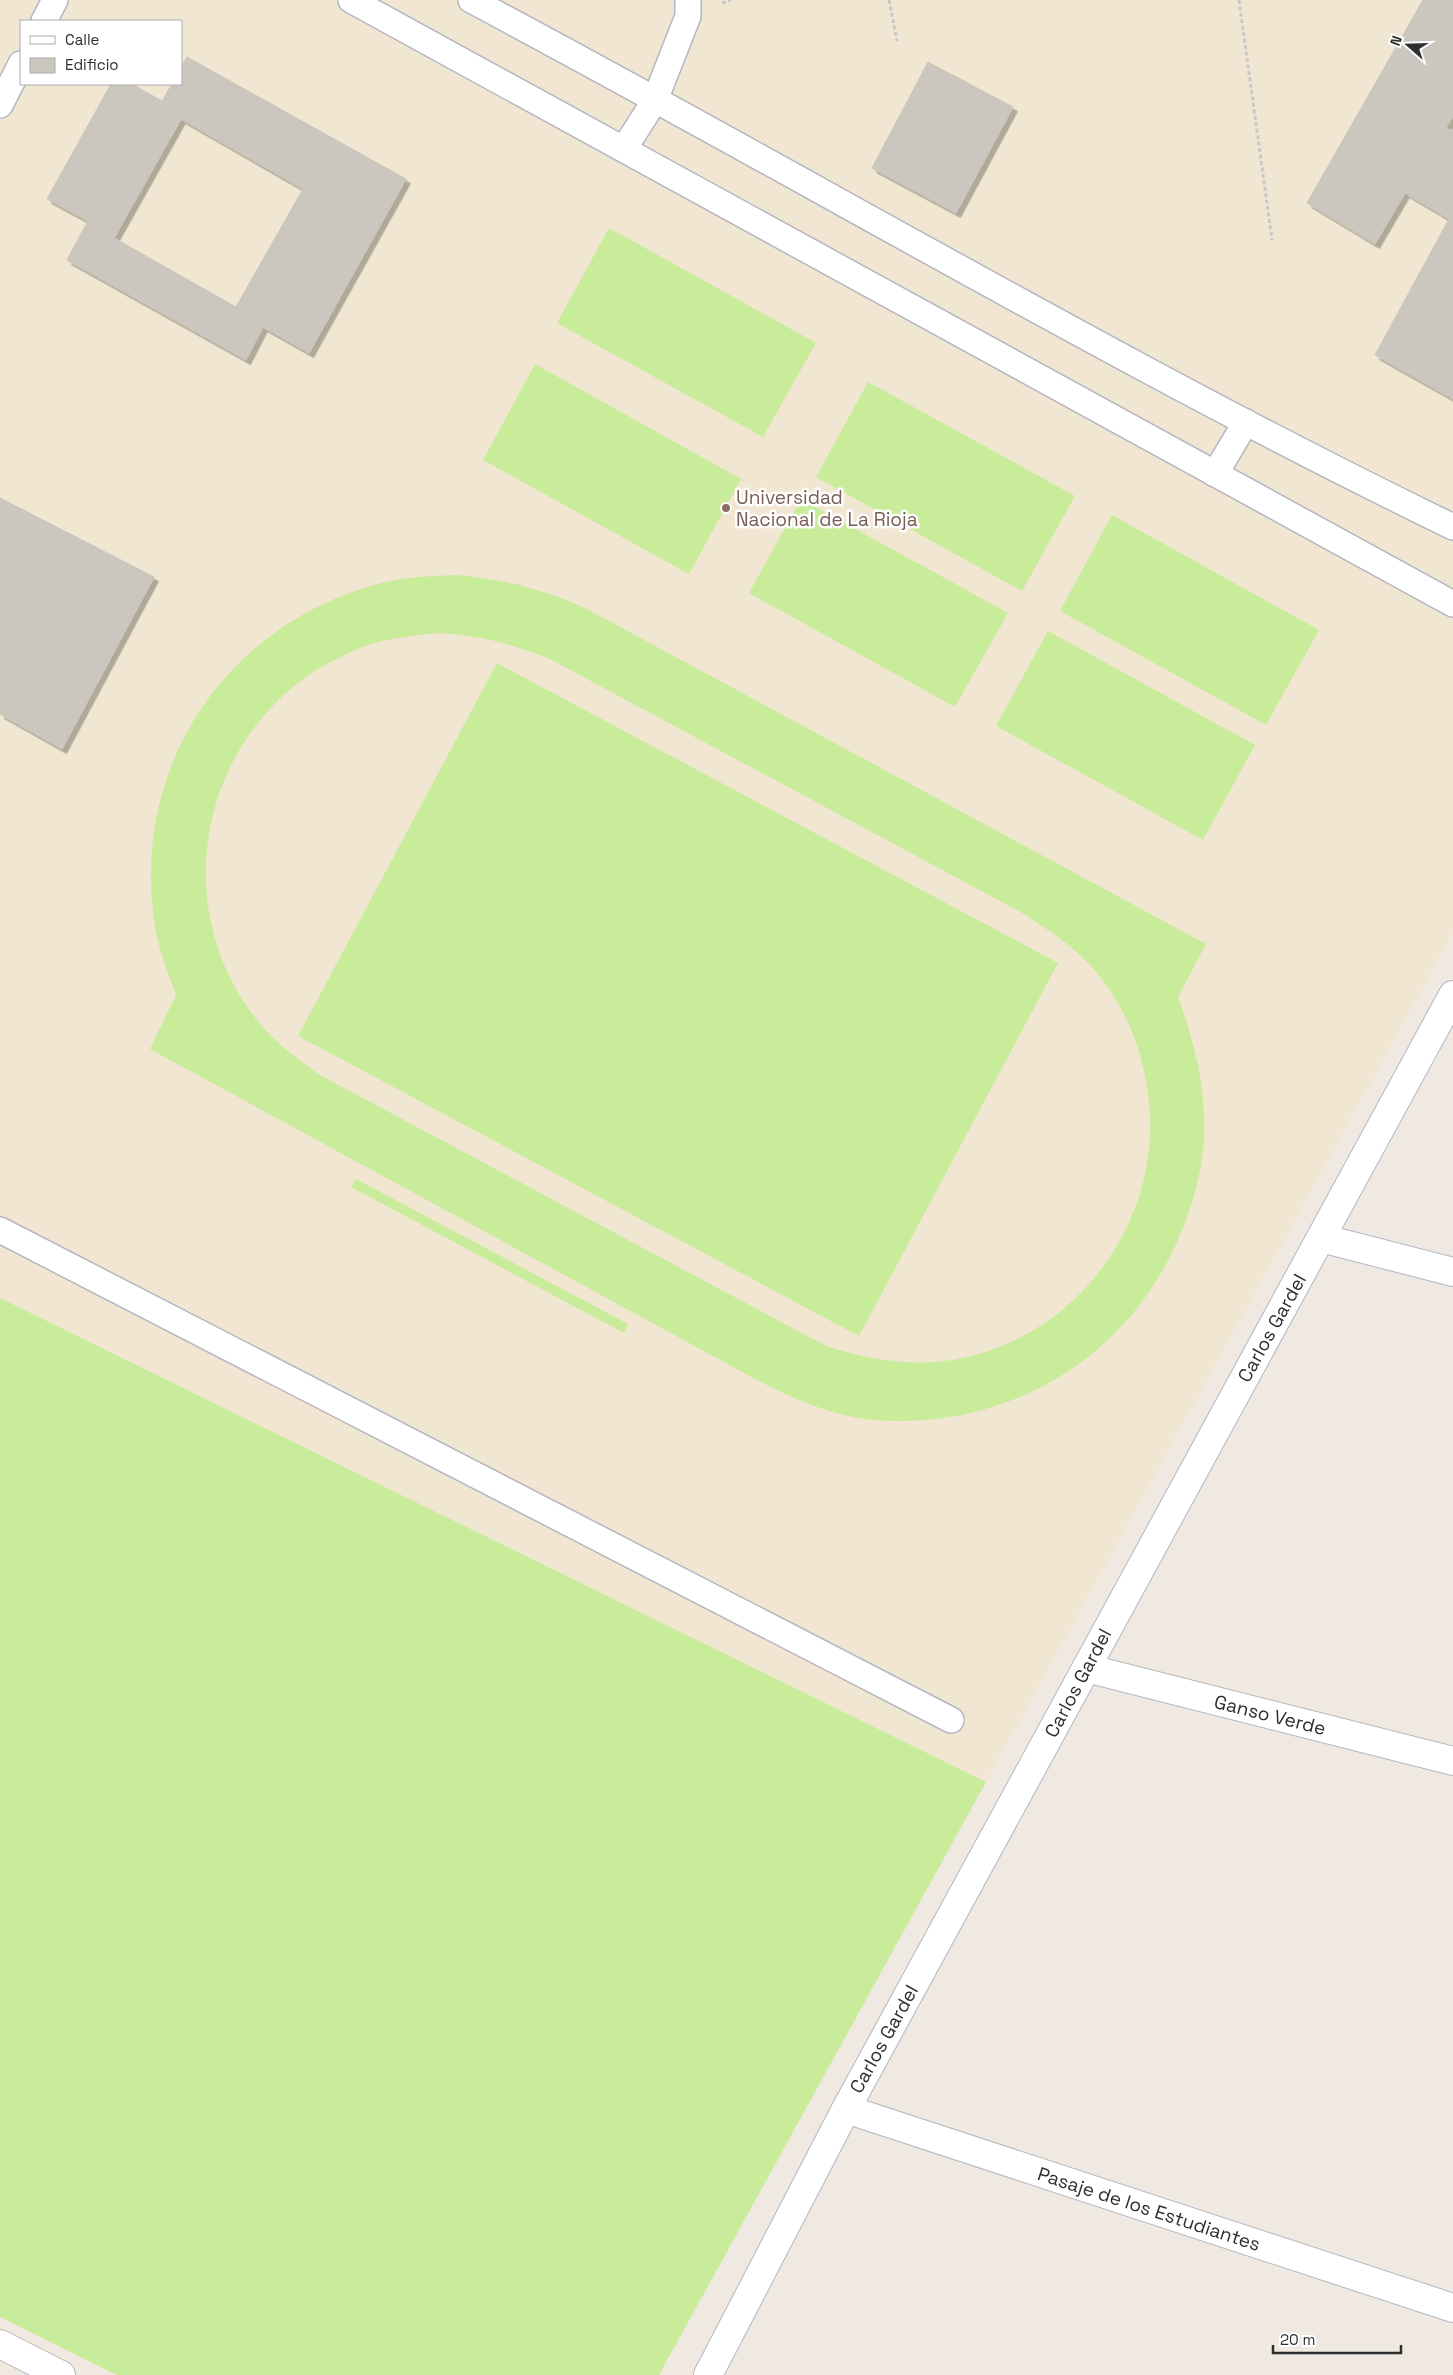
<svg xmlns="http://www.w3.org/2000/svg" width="1453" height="2375" font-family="'Space Grotesk',sans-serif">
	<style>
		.education { fill: #f0e6d1; fill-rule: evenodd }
		.pitch { fill: #c9ec9a; fill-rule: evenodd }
		.building { fill: #cbc7bf; stroke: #cbc5ba; fill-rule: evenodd; filter: url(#shadow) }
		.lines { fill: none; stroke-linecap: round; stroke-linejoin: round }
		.lane-casing { stroke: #b4b7c1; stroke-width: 28 }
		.street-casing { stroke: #b4b7c1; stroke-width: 30 }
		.secondary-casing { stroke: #b4b7c1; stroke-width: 30 }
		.path { stroke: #c9c9c9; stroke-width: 3; stroke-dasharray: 4 2.5; stroke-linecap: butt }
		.lane { stroke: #fff; stroke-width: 25 }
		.street { stroke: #fff; stroke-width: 28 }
		.secondary { stroke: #fff; stroke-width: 28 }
		.education-dot { fill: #8d6e63; stroke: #fff; stroke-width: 2 }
		.labels { text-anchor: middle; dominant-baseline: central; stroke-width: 5; stroke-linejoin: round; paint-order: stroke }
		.education-label { font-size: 19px; fill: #785e54; stroke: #fff; text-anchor: start }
		.street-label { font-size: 19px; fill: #2e2e2e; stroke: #fff }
	</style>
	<defs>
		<filter id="shadow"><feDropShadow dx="4.5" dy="4.5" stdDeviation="0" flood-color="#0004"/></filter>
	</defs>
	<rect width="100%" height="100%" fill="#efe9e1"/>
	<path class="education" d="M0 0H1453V933L986 1782 0 1298ZM21 21H181V84H21Z"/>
	<g class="pitch">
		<polygon points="609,228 816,343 763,437 557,323"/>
		<polygon points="535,364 741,479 689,574 483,460"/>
		<polygon points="868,382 1075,496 1022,591 816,477"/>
		<polygon points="801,499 1008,613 955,707 749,593"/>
		<polygon points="1112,515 1319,630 1266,725 1060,611"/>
		<path d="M457 575C506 580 539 588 585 608L1206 944 1178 997C1192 1036 1203 1075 1204 1116 1206 1153 1197 1192 1184 1225 1135 1354 1013 1430 875 1420 829 1416 786 1396 746 1374L150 1049 176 995C167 970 157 946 154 919 133 768 222 632 367 587 396 578 426 576 457 575ZM438 633C480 636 511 643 550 659L1022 913C1044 927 1066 941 1085 960 1119 993 1140 1041 1147 1087 1169 1216 1076 1345 944 1361 903 1366 865 1358 826 1346L318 1074C298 1059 277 1044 261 1025 175 922 192 770 294 686 313 670 337 658 360 648 384 638 412 636 438 633Z"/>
		<polygon points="1048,631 1255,745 1203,840 996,726"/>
		<polygon points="497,663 1058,963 859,1336 298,1036"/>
		<polygon points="356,1179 628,1324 624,1333 351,1187"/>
		<polygon points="0,1298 986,1782 659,2375 117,2375 0,2317"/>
	</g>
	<g class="building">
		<polygon points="1423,0 1453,0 1453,116 1446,128 1453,131 1453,399 1375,355 1449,219 1405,193 1375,244 1307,203"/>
		<path d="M187 57 406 179 309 353 263 327 246 360 67 260 88 221 47 199 111 84H132L162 101 172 84H181V67ZM181 119 303 189 236 307 114 238Z"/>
		<polygon points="928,62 1013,107 956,213 872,168"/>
		<polygon points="0,498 154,577 62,749 0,714"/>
	</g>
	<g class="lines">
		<g class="lane-casing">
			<g id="lane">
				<polyline points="351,0 1453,604"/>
				<path d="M471 0C799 174 1119 365 1453 527"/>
				<polyline points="44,21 55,0"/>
				<polyline points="0,105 21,64"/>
				<polyline points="624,149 655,100 688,16 688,0"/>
				<polyline points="1215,474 1246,422"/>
				<polyline points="0,1230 951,1720"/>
			</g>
		</g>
		<g class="street-casing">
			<g id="street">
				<polyline points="1321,1238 1453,1272"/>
				<polyline points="1086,1668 1453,1761"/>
				<polyline points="846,2109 1453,2308"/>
				<polyline points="708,2375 846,2109 1453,995"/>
			</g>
		</g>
		<g class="secondary-casing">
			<polyline id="secondary" points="0,2344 61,2375"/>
		</g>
		<g class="path">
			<polyline points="889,0 897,41"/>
			<polyline points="1239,0 1272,240"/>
			<polyline points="722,3 731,0"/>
		</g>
		<use href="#lane" class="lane"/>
		<use href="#street" class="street"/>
		<use href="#secondary" class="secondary"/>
	</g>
	<circle class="education-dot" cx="726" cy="508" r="5"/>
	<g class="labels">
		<g class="education-label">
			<text x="736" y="497">Universidad<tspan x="736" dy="22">Nacional de La Rioja</tspan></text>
		</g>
		<g class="street-label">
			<text transform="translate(1272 1328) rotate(-61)">Carlos Gardel</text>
			<text transform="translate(1078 1683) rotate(-62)">Carlos Gardel</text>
			<text transform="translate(1270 1715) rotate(14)">Ganso Verde</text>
			<text transform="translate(884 2039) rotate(-61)">Carlos Gardel</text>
			<text transform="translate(1149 2209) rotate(18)">Pasaje de los Estudiantes</text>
		</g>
	</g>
	<rect x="20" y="20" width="162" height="65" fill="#ffffff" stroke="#ababab"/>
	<rect x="30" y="36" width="25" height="8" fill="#ffffff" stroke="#ababab"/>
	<text x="65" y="45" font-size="15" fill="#2e2e2e">Calle</text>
	<rect x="30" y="58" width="25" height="15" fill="#cbc7bf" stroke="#ababab"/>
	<text x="65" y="70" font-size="15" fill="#2e2e2e">Edificio</text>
	<g transform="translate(1408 45) rotate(290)" stroke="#ffffff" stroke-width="4" paint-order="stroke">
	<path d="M0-4L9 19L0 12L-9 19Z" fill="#2e2e2e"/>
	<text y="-8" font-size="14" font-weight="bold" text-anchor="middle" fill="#2e2e2e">N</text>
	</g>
	<path d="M1273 2345v8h128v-8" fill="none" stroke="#2e2e2e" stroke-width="2.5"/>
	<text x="1280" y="2345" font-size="15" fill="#2e2e2e" stroke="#ffffff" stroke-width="4" paint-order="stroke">20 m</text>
</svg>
